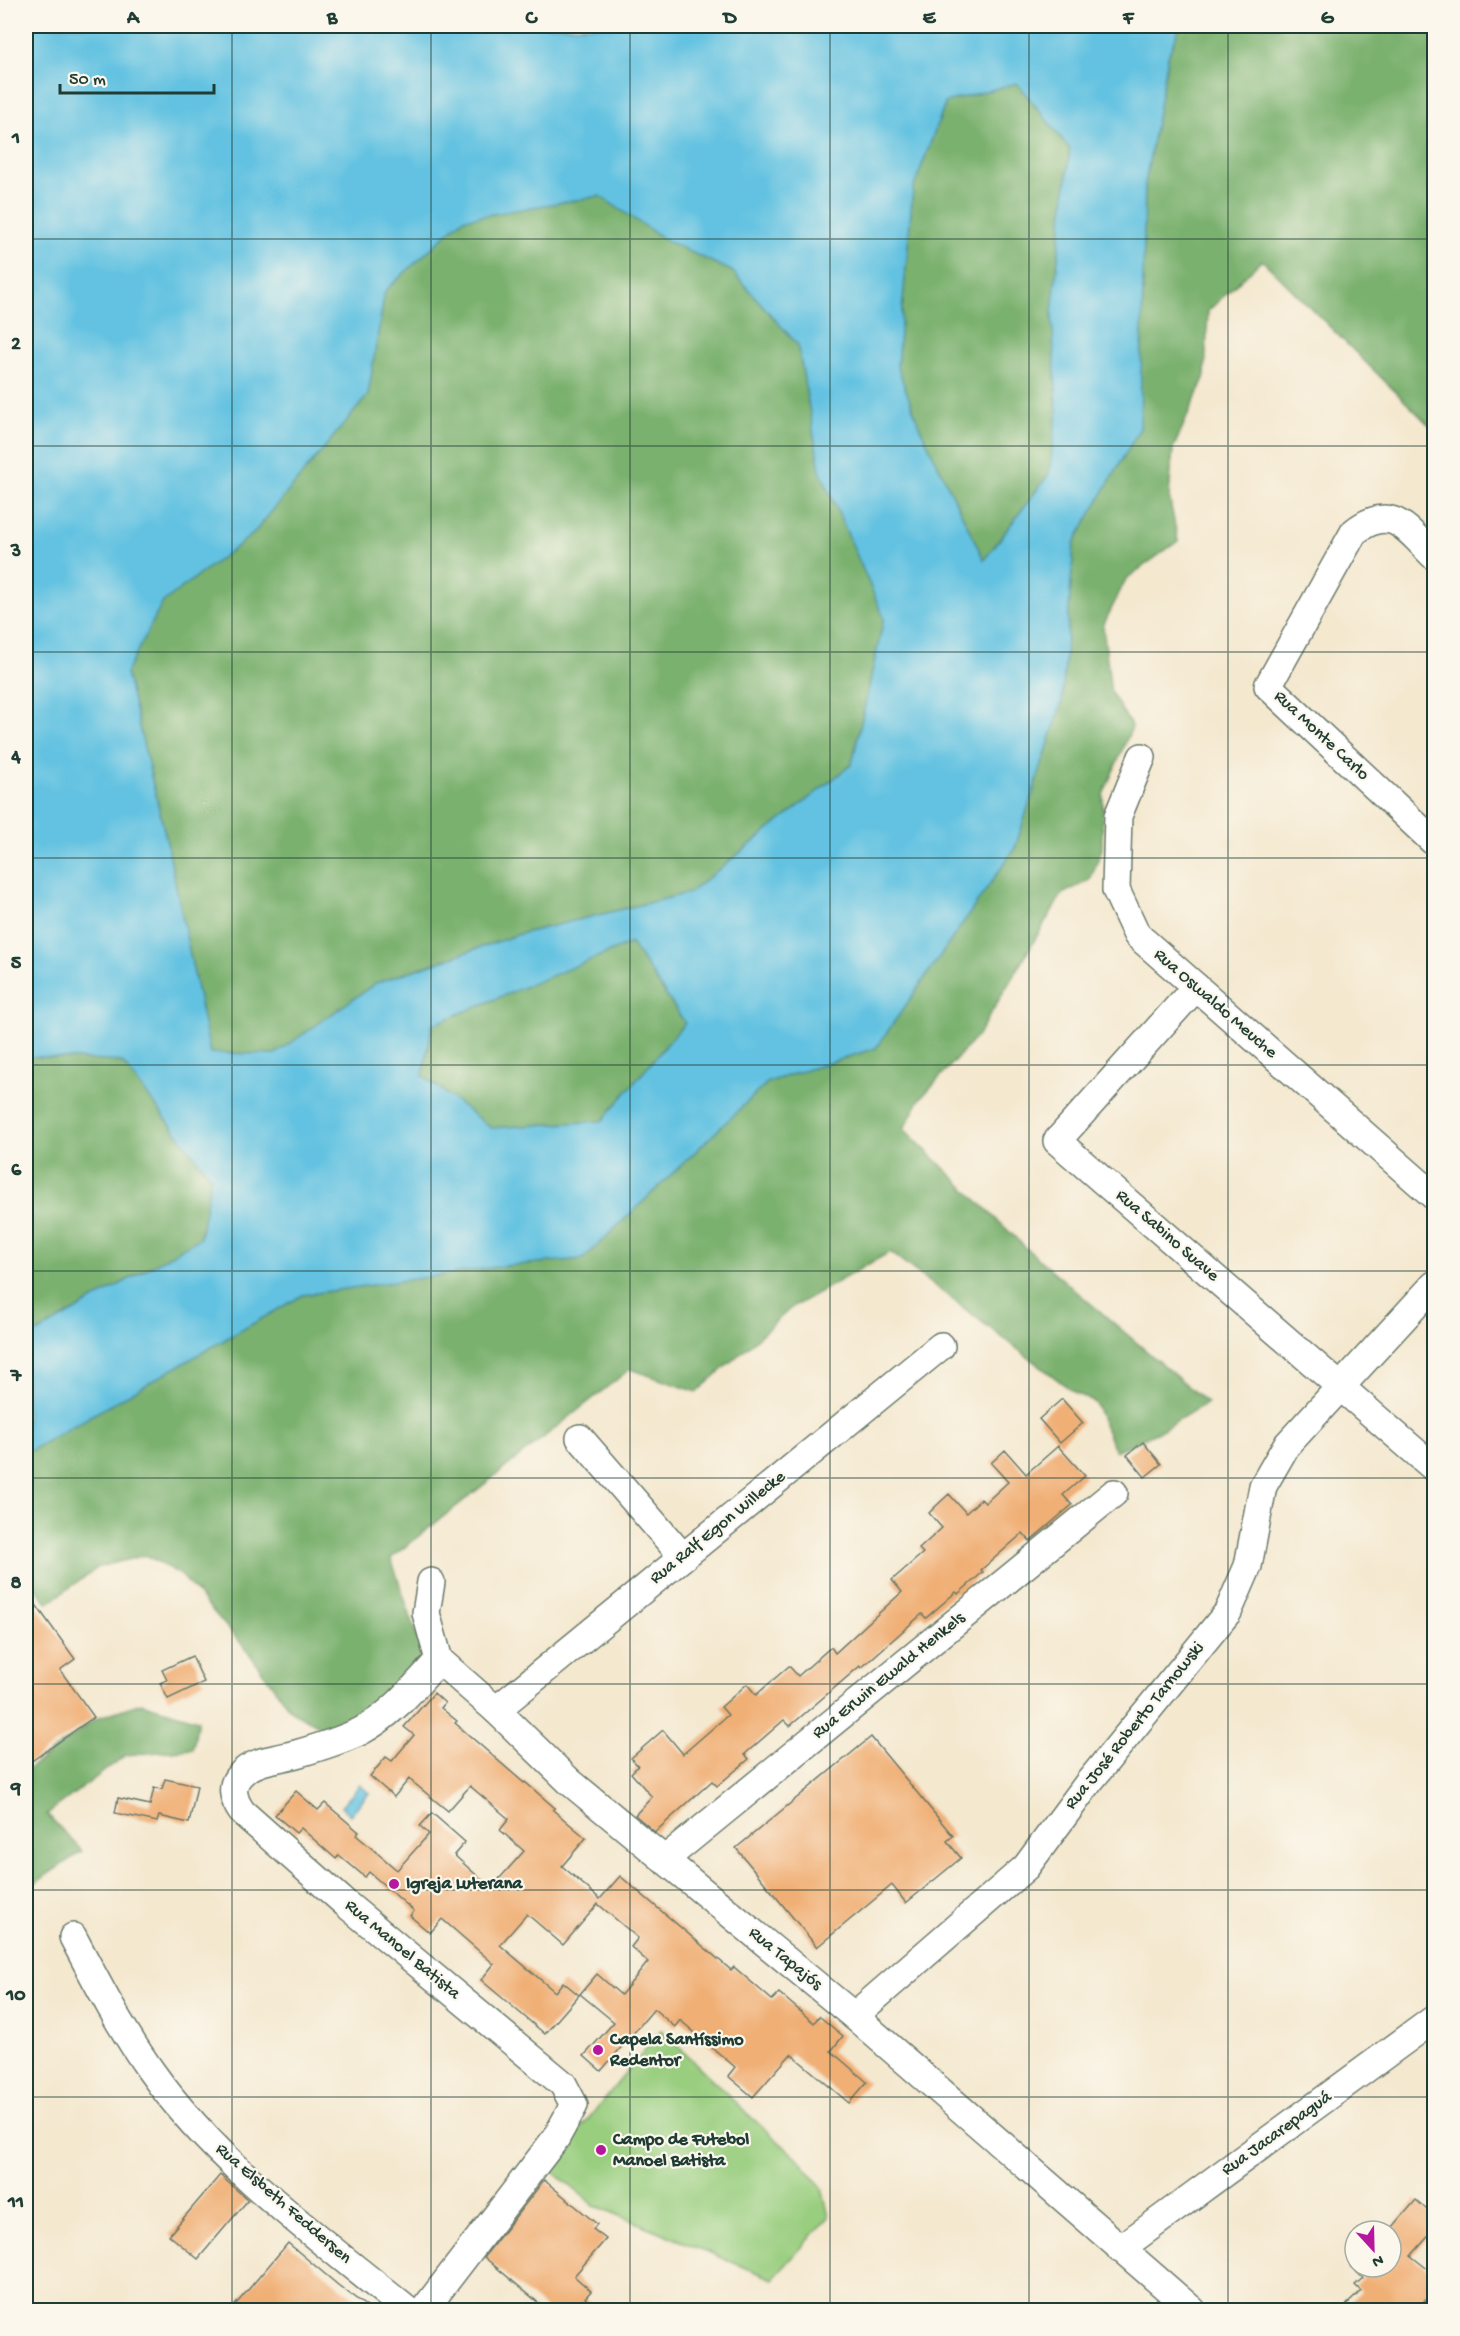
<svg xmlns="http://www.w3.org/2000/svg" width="1460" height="2336" font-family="'Gochi Hand',sans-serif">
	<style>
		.green { fill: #99ce7f; stroke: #5c865a; stroke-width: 1.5 }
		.forest { fill: #7ab16e; stroke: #4c7751; stroke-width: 1.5 }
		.water { fill: #63c2e1; stroke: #41808a; stroke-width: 1.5; fill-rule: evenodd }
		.building { fill: #f0af75 }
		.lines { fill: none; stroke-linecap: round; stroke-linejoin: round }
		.minor-casing { stroke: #6a796a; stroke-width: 30 }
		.minor { stroke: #fff; stroke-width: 27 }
		.grid { fill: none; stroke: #1f3d34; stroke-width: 1.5; stroke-opacity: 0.55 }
		.poi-dot { fill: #b5179e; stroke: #fbf7ec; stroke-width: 2 }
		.labels { text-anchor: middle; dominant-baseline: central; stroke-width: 4.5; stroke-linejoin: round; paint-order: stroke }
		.street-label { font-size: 18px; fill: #1f3d34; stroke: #fbf7ec }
		.poi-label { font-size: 18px; font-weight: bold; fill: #1f3d34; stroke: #fbf7ec; text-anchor: start }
		.neatline { fill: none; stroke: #1f3d34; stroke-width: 2 }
		.grid-label { font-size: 20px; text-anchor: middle; font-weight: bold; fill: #1f3d34 }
	</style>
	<rect width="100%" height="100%" fill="#fbf7ec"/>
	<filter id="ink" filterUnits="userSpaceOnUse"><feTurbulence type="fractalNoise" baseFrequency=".0167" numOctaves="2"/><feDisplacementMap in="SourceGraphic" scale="12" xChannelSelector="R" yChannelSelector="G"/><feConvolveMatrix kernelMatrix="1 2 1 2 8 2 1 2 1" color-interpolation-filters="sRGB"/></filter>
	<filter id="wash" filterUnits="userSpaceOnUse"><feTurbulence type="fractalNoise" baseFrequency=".008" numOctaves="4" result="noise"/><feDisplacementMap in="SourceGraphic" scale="24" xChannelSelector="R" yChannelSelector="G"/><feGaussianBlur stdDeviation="1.35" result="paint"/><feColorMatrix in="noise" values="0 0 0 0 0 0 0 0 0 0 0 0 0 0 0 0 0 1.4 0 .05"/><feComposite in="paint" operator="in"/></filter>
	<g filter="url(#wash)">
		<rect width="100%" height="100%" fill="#f4e8cf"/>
		<polygon class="green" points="661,2030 750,2116 797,2158 822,2187 829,2217 773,2279 594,2205 548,2168"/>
		<g class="forest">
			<polygon points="1180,26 1434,26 1434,430 1262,260 1208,311 1205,376 1173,449 1169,496 1178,541 1126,579 1103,626 1111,692 1132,727 1103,795 1102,849 1090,880 1062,894 978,1035 920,1099 904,1129 1027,1249 1207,1403 1156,1433 1115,1451 1095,1403 1074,1392 890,1252 791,1308 697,1392 630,1369 391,1558 424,1657 363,1723 332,1733 291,1711 246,1649 181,1575 146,1555 99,1567 48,1603 33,1585 26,1590 26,1453 303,1295 505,1266 583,1259 768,1082 876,1048 1015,848 1062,702 1074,543 1140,428 1145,184 1168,56"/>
			<polygon points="1017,83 1070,149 1052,313 1057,413 1049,474 984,560 920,428 897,366 913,189 946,102"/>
			<polygon points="600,196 667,241 732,271 798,345 820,470 884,618 852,764 689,893 520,934 376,983 275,1054 210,1053 167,842 126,673 163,602 253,534 368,395 385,291 463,219"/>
			<polygon points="631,943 685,1023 602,1121 491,1128 423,1076 432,1025"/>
			<polygon points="26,1056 122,1062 211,1177 200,1238 26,1339"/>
			<polygon points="141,1703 198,1720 193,1749 126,1755 47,1814 82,1851 26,1889 26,1771 97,1718"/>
		</g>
		<g class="water">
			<path d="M26 26H1180L1168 56 1145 184 1140 428 1074 543 1062 702 1015 848 876 1048 768 1082 583 1259 505 1266 303 1295 26 1453V1339L200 1238 211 1177 122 1062 26 1056ZM1017 83 1070 149 1052 313 1057 413 1049 474 984 560 920 428 897 366 913 189 946 102ZM600 196 667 241 732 271 798 345 820 470 884 618 852 764 689 893 520 934 376 983 275 1054 210 1053 167 842 126 673 163 602 253 534 368 395 385 291 463 219ZM631 943 685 1023 602 1121 491 1128 423 1076 432 1025Z"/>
			<polygon points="360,1785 369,1793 350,1815 341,1807"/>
		</g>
		<g id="blocks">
			<g class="building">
				<polygon points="1062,1399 1083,1423 1060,1443 1039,1419"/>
				<polygon points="1143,1442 1161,1464 1145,1477 1127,1455"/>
				<polygon points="1058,1446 1085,1476 1063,1495 1072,1505 1030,1541 1023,1533 981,1570 983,1572 958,1594 956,1592 926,1618 922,1614 861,1668 860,1666 790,1726 784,1720 745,1754 749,1759 717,1786 712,1781 655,1832 635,1815 652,1797 631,1773 638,1766 631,1758 663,1730 683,1754 728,1715 721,1707 747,1684 756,1695 789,1666 798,1676 831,1647 835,1653 902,1592 892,1580 923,1553 919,1549 942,1528 929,1513 936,1506 949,1494 966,1513 981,1499 985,1503 1008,1482 991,1463 1005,1450 1026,1474"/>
				<polygon points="26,1591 75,1659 60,1670 94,1717 26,1765"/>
				<polygon points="192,1656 204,1682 168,1699 160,1683 167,1680 162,1670"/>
				<polygon points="434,1693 445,1703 441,1708 457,1721 455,1723 524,1783 525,1782 555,1808 553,1810 586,1838 562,1866 600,1899 620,1876 731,1970 734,1967 772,2000 779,1993 814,2023 819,2016 843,2036 831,2051 867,2082 849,2103 791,2054 753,2097 728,2076 735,2067 680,2020 675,2027 654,2009 601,2071 584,2056 614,2022 580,1994 597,1974 621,1995 648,1962 631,1947 638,1938 598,1904 563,1945 527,1914 500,1945 555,1992 563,1982 579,1995 545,2034 481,1980 494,1964 442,1919 430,1933 410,1916 414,1911 369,1872 365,1877 339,1855 336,1859 301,1828 296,1833 275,1815 296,1791 318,1810 325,1803 359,1832 356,1835 397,1870 429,1834 420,1826 432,1813 465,1842 454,1855 491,1888 524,1851 500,1830 509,1819 470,1786 448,1811 409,1779 394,1797 370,1776 386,1757 392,1761 414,1735 404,1727"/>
				<polygon points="871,1737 953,1836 947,1841 961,1858 906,1903 892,1885 817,1947 736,1848"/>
				<polygon points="165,1779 197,1786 189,1823 159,1816 157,1822 115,1813 118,1798 150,1805 154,1788 162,1789"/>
				<polygon points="220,2175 248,2200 198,2259 169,2235"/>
				<polygon points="544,2180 597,2224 593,2229 606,2239 574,2276 591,2291 585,2298 599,2310 547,2310 484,2257"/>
				<polygon points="1416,2200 1434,2216 1434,2230 1411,2256 1434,2274 1434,2308 1425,2300 1415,2310 1341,2310 1361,2291 1355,2285 1363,2278 1351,2267 1391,2267 1391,2229"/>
				<polygon points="288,2243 338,2285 371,2310 231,2310"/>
			</g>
		</g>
	</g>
	<g filter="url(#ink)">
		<use href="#blocks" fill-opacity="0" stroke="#6a796a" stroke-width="1.5"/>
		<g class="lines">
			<g class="minor-casing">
				<g id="minor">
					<path d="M1434 556C1407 530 1392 502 1354 532L1268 686 1434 842"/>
					<polyline points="1142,757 1118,816 1116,890 1137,935 1434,1196"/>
					<polyline points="1196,987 1057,1141 1434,1468"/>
					<polyline points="580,1438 683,1557"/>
					<polyline points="431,1582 426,1613 439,1660 496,1710 569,1781 854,2016 1192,2310"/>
					<polyline points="496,1710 941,1346"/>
					<polyline points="664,1860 1114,1493"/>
					<path d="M73 1937C97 1983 121 2029 151 2071 219 2167 318 2237 407 2310"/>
					<polyline points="854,2016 1026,1867 1089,1782 1228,1612 1248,1566 1263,1486 1286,1446 1434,1285"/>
					<polyline points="1120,2249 1434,2019"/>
					<path d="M424 2310 556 2138 574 2105 563 2084 346 1904 242 1812C234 1801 229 1786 240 1775 253 1760 278 1759 296 1754 317 1748 340 1741 361 1731 393 1714 415 1686 439 1660"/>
				</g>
			</g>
			<use href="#minor" class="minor"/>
		</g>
	</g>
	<path class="grid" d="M232 26V2310M431 26V2310M630 26V2310M830 26V2310M1029 26V2310M1228 26V2310M26 239H1434M26 446H1434M26 652H1434M26 858H1434M26 1065H1434M26 1271H1434M26 1478H1434M26 1684H1434M26 1890H1434M26 2097H1434"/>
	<g class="poi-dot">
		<circle cx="394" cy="1884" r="6"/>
		<circle cx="598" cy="2050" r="6"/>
		<circle cx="601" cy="2150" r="6"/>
	</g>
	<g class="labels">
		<g class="street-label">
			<text transform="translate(1321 736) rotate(43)">Rua Monte Carlo</text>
			<text transform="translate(1215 1004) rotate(41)">Rua Oswaldo Meuche</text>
			<text transform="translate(1167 1236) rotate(41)">Rua Sabino Suave</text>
			<text transform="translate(718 1528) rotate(-39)">Rua Ralf Egon Willecke</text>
			<text transform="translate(889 1676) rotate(-39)">Rua Erwin Ewald Henkels</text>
			<text transform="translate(1135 1726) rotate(-51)">Rua José Roberto Tarnowski</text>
			<text transform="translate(402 1950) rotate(40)">Rua Manoel Batista</text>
			<text transform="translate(785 1959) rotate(39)">Rua Tapajós</text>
			<text transform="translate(1277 2134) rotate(-36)">Rua Jacarepaguá</text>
			<text transform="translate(283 2204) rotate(41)">Rua Elsbeth Feddersen</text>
		</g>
		<g class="poi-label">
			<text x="406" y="1884">Igreja Luterana</text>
			<text x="610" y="2040">Capela Santíssimo<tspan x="610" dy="21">Redentor</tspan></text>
			<text x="613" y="2140">Campo de Futebol<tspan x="613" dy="21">Manoel Batista</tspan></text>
		</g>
	</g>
	<rect width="1460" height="2336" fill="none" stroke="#fbf7ec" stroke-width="66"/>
	<g transform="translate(1373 2249) rotate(158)"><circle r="28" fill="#fbf7ec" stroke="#a3ada2" stroke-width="1.5"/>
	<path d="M0-4.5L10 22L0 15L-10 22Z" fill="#b5179e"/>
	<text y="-9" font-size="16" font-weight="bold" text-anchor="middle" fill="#1f3d34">N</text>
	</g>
	<path d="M60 84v9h154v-9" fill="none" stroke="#1f3d34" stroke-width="3"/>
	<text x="69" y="84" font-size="18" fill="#1f3d34" stroke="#fbf7ec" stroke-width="4.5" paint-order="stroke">50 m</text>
	<rect x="33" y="33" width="1394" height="2270" class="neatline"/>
	<g class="grid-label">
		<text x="133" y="23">A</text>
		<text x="332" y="23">B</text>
		<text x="531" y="23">C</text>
		<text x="730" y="23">D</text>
		<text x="929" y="23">E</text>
		<text x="1128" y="23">F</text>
		<text x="1327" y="23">G</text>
		<text x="16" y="143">1</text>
		<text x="16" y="349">2</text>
		<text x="16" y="556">3</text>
		<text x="16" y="762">4</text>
		<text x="16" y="968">5</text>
		<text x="16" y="1175">6</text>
		<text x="16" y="1381">7</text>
		<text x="16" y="1588">8</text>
		<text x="16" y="1794">9</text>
		<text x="16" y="2000">10</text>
		<text x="16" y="2207">11</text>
	</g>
</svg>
